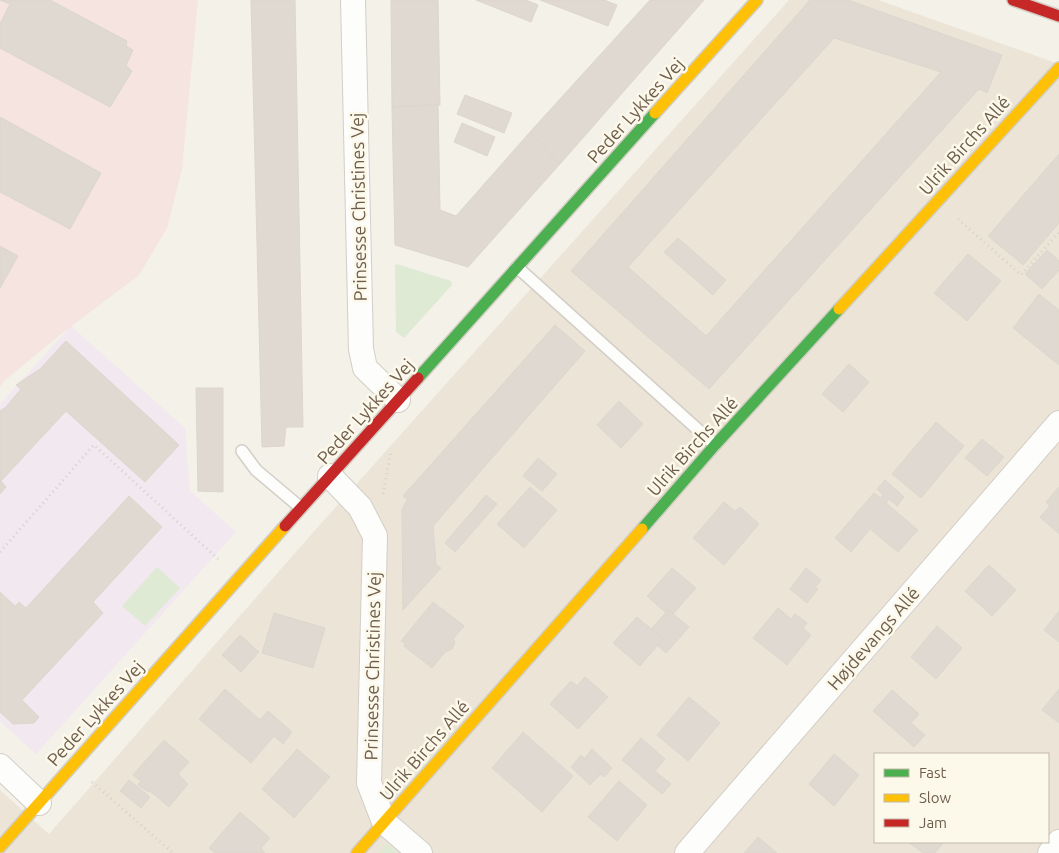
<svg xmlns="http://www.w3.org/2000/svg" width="1059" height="853" font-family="Ubuntu,sans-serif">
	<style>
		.residential { fill: #ece5d7; fill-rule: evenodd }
		.education { fill: #f2e8f0 }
		.medical { fill: #f5e4e0 }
		.green { fill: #dfead5 }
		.building { fill: #dfd9d1; stroke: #dcd6cc; fill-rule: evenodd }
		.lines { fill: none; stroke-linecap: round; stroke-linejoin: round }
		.lane-casing { stroke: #d3cec7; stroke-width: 14 }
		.street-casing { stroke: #d3cec7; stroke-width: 26 }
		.fast-casing { stroke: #d2cdc4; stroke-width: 14 }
		.slow-casing { stroke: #d2cdc4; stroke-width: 14 }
		.jam-casing { stroke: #d2cdc4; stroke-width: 14 }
		.path { stroke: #d6d0ca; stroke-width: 3; stroke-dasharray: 1 4; stroke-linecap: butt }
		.lane { stroke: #fdfdfc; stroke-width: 11 }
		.street { stroke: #fdfdfc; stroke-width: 24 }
		.fast { stroke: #4caf50; stroke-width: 11 }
		.slow { stroke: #ffc107; stroke-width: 11 }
		.jam { stroke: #c62828; stroke-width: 11 }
		.labels { text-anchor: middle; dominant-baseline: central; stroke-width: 5; stroke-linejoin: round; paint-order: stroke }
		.street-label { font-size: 18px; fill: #6e5d4d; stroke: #fcf8ea }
	</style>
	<rect width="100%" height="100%" fill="#f4f1e9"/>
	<path class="residential" d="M789 0H878L1059 64V853H0V790L49 834 309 537ZM875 754H1048V842H875Z"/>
	<polygon class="education" points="71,326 185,428 190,491 236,532 36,754 0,721 0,404"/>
	<polygon class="medical" points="0,0 198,0 182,169 167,228 139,275 61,334 4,381 0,386"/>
	<g class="green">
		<polygon points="397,264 451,281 452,285 404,338 396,332 395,266"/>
		<polygon points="157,567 180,588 145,626 122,606"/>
		<polygon points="387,843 398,853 379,853"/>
	</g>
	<g class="building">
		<polygon points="0,0 50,0 127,41 126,46 133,50 126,65 132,71 110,107 0,48 0,24 10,4"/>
		<polygon points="251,0 295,0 303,427 286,427 284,446 262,447"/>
		<polygon points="391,0 438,0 440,105 392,107"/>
		<polygon points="476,0 526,0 538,5 531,22"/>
		<polygon points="540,0 604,0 617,5 608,26"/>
		<polygon points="650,0 704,0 560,164 530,132"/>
		<path d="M810 0H848L1002 55 987 93 979 89 709 389 571 271ZM834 38 941 72 706 336 628 267Z"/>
		<polygon points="465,95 512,113 504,133 457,114"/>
		<polygon points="438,105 440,210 456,216 530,132 560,164 468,267 395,245 392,107"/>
		<polygon points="0,117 101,173 70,229 0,192"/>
		<polygon points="462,123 495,137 487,156 454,142"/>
		<polygon points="1059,154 1059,223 1023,265 988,236"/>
		<polygon points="678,238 726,280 713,295 664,252"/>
		<polygon points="0,246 18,256 0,288"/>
		<polygon points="1047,250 1059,261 1059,270 1042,289 1025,274"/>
		<polygon points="968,254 1001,281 967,321 934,293"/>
		<polygon points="1039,294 1059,310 1059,365 1013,328"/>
		<polygon points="555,325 585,351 433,526 436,565 441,568 403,610 402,510 407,500 403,496"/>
		<polygon points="66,341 179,445 145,482 66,411 1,481 6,487 0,494 0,411 6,407 21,389 16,385 40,369"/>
		<polygon points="849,364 869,382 843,412 822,394"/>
		<polygon points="196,388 223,388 223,492 198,491"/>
		<polygon points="619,401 643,424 621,448 597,425"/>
		<polygon points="936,422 964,446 921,498 892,474"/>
		<polygon points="982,439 1004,457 987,476 965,458"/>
		<polygon points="538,458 557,474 542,491 523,476"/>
		<polygon points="885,480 904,497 897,506 889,499 886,503 918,530 898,552 870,529 851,552 835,538 874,493 880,498 883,495 877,489"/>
		<polygon points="530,487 557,510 524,548 497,524"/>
		<polygon points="1059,487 1059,534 1040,517 1050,506 1046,502"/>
		<polygon points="486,495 497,504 455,552 445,543"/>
		<polygon points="129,496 162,527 93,602 103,613 22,700 39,717 34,723 13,724 0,712 0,592 15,606 19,602 26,608"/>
		<polygon points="724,502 735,511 740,507 759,524 724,565 693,538"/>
		<polygon points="989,565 1016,590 992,616 965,591"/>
		<polygon points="672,568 696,588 673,614 668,610 665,612 647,596"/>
		<polygon points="806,568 821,580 815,587 818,589 807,603 790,589"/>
		<polygon points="433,602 464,626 453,639 455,642 452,649 445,652 432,668 404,646 405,643 401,641"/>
		<polygon points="778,608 791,619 795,614 807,623 803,628 811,635 787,665 753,638"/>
		<polygon points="668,610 689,627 666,653 658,646 663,639 651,629"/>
		<polygon points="1059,611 1059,642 1044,630"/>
		<polygon points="274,613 325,628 313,668 262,653"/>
		<polygon points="637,617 663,639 640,666 613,643"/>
		<polygon points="937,626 962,648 936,679 911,657"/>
		<polygon points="240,635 259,652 241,672 222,655"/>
		<polygon points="585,677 608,697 578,729 550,704 571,681 577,686"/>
		<polygon points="225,689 260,720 268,711 292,732 283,744 274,736 251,763 199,719"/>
		<polygon points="1059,689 1059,723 1042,710"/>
		<polygon points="892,690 919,714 911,723 925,735 914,747 873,711"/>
		<polygon points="689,697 720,723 688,761 657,735"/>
		<polygon points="523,732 573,776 542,812 492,768"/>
		<polygon points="641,738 665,759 655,771 671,784 662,794 622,760"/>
		<polygon points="164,740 189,762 178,774 188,784 169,807 150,791 148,792 138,785 141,781 133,775"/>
		<polygon points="297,749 330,777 294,818 262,789"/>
		<polygon points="592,749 612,768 604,777 584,759"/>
		<polygon points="834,754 859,775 834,806 809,784"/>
		<polygon points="581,755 601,774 590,785 571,767"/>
		<polygon points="129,780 150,797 141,808 120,791"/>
		<polygon points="619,781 647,805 617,841 588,817"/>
		<polygon points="240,812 270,838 261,848 265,853 215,853 209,848"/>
		<polygon points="758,837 777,853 744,853"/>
		<polygon points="908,842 944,842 935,853 923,853"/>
	</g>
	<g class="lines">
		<g class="lane-casing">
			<g id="lane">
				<polyline points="517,267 715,445"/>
				<polyline points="242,451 256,470 301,508"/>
			</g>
		</g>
		<g class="street-casing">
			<g id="street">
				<polyline points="353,0 361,349 365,368 398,400"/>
				<polyline points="330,476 360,507 375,536 369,783 384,822 420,853"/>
				<polyline points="0,766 39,803"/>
				<polyline points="687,853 1059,423"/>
				<polyline points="1050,853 1059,842"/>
			</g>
		</g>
		<g class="fast-casing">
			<g id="fast">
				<polyline points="418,378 655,113"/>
				<polyline points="642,529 715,445 839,309"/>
			</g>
		</g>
		<g class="slow-casing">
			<g id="slow">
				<polyline points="655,113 757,0"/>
				<polyline points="839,309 1059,68"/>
				<polyline points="0,847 285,526"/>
				<polyline points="357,853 642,529"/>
			</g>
		</g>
		<g class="jam-casing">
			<g id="jam">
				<polyline points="1013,0 1059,16"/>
				<polyline points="285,526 418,378"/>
			</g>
		</g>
		<g class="path">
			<polyline points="958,219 1021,275 1059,232"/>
			<polyline points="383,494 391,451"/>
			<polyline points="0,552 94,445 218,559"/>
			<polyline points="92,782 173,853"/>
		</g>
		<use href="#lane" class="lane"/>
		<use href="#street" class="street"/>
		<use href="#fast" class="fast"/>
		<use href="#slow" class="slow"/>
		<use href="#jam" class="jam"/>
	</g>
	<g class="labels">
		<g class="street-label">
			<text transform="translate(635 110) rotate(-48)">Peder Lykkes Vej</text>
			<text transform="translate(964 145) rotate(-48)">Ulrik Birchs Allé</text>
			<text transform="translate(358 207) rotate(-91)">Prinsesse Christines Vej</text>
			<text transform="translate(365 411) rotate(-48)">Peder Lykkes Vej</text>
			<text transform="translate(692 446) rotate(-48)">Ulrik Birchs Allé</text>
			<text transform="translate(873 638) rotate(-49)">Højdevangs Allé</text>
			<text transform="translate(372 666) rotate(-89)">Prinsesse Christines Vej</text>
			<text transform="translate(95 713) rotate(-48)">Peder Lykkes Vej</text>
			<text transform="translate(424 750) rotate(-49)">Ulrik Birchs Allé</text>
		</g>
	</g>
	<rect x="874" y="753" width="175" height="90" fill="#fcf8ea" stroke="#c3baab"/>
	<rect x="884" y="769" width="25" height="8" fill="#4caf50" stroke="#c3baab"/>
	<text x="919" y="778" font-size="15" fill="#6e5d4d">Fast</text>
	<rect x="884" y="794" width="25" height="8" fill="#ffc107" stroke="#c3baab"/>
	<text x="919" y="803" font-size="15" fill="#6e5d4d">Slow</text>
	<rect x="884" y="819" width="25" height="8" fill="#c62828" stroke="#c3baab"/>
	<text x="919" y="828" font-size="15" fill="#6e5d4d">Jam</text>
</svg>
